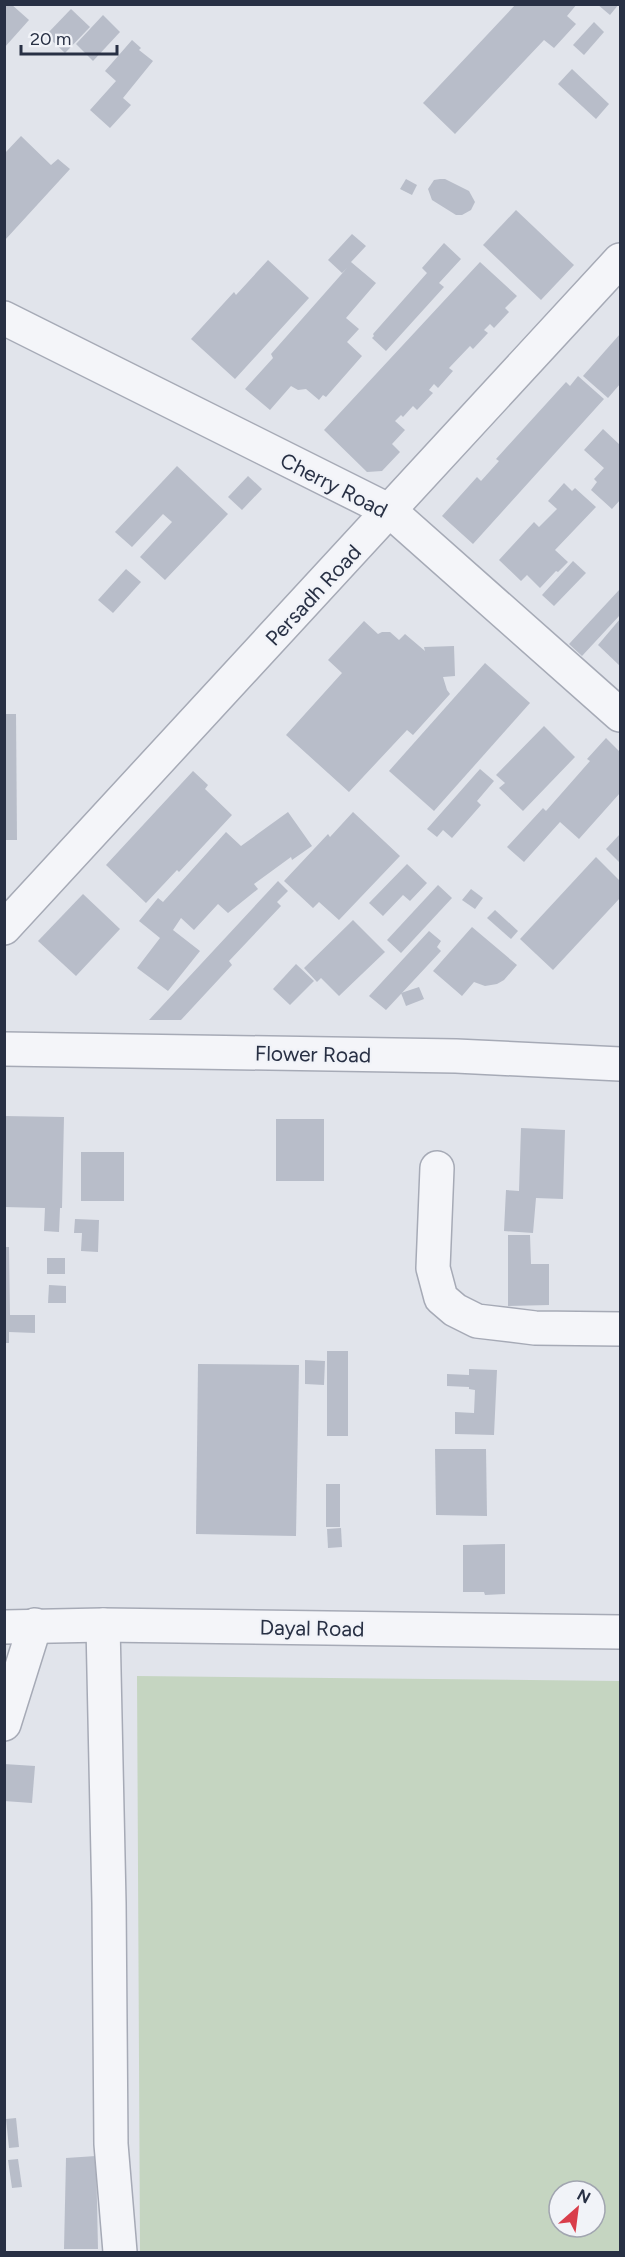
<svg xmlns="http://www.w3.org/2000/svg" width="625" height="2257" font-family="Figtree,sans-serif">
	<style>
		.green { fill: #c5d5c1; fill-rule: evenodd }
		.building { fill: #b8bdc9 }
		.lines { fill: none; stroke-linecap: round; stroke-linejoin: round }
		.minor-casing { stroke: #a6aab6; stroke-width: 36 }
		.minor { stroke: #f4f5f9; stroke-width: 33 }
		.labels { text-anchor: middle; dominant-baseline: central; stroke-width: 4.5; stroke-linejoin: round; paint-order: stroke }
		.street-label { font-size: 21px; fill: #283044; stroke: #f1f3f8 }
	</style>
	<rect width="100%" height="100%" fill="#e1e4eb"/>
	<path class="green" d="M137 1676 620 1681V2252H140ZM559 2191H595V2227H559Z"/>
	<g class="building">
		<polygon points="4,4 11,4 29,20 4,48"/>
		<polygon points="516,4 577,4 567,16 576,24 554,48 544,40 455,134 423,103"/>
		<polygon points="597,4 619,4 610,15"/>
		<polygon points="71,9 90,27 65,53 46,35"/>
		<polygon points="103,15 120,32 93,61 76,44"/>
		<polygon points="594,22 604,32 584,55 573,45"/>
		<polygon points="132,40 141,48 139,50 153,61 123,98 131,105 110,128 90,110 116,81 105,71"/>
		<polygon points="572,69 609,104 596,119 558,84"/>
		<polygon points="21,136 51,165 58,159 70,169 5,240 5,153"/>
		<polygon points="406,179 417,185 412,195 400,189"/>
		<polygon points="440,179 445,179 469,191 475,202 471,210 462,215 456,215 432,200 428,189 434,180"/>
		<polygon points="516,210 574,265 541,300 483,245"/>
		<polygon points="352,234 366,246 351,262 376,283 346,318 359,329 347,342 362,356 326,397 323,395 319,400 306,389 298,390 291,386 270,410 245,389 273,358 271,354 347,268 342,273 328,260"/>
		<polygon points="444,243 461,259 439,283 444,287 386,351 372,338 374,336 373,334 427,273 422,268"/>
		<polygon points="268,260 309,298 235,379 191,339 234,292 236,295"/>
		<polygon points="480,262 517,296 505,308 509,312 494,328 490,324 484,330 488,333 473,349 470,346 449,368 453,371 438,388 434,384 429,390 433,393 417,410 413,406 403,417 401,415 395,421 405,430 392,444 400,452 382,471 367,472 324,430"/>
		<polygon points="620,334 620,384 608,398 583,376"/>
		<polygon points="578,376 604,399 473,544 442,516 477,477 481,481 499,461 496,459 566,382 570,386"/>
		<polygon points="603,429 620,445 620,500 612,509 591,490 597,482 594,479 604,468 584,450"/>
		<polygon points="177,466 228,514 165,580 140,557 172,522 163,514 132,547 115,532"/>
		<polygon points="248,476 262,489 242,510 228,497"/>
		<polygon points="564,483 572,491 575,488 596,507 555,550 568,562 558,572 556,571 540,588 527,575 521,581 499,560 534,522 539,527 557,509 548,501"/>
		<polygon points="573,561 586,573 554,606 542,595"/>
		<polygon points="126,569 141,582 113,613 98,600"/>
		<polygon points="620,589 620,615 582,656 569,644"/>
		<polygon points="620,619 620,666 598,645"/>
		<polygon points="364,621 378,634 382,632 390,632 399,640 405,634 425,651 424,647 454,646 455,676 443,677 447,690 450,694 413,735 407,730 349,792 286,735 342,673 328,660"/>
		<polygon points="485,663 530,703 434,811 389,771"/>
		<polygon points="4,714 16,714 17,840 4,840"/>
		<polygon points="544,726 575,757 523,811 499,788 505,783 496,775"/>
		<polygon points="606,738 620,752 620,793 579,839 560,822 524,862 507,847 543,808 546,811 590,761 587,759"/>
		<polygon points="480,769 494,781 477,801 481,805 452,838 443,830 437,837 427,829"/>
		<polygon points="193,771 208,785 205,789 232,815 179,872 177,870 146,903 106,865"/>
		<polygon points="288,812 312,846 292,860 291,857 254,884 258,889 228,913 218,904 194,930 181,918 173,930 200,951 168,991 137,968 160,938 139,921 158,898 163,902 226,832 241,846"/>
		<polygon points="353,812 400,856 339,920 319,902 313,908 284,881 328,834 330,837"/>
		<polygon points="620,834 620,863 606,849"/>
		<polygon points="596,857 620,881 620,898 553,970 520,939"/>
		<polygon points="407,864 427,883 410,901 403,895 383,916 369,903"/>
		<polygon points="278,881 288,891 277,902 281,906 229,961 232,965 181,1020 149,1020"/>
		<polygon points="438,885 452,898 401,953 387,940"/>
		<polygon points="471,889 483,898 475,909 462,900"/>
		<polygon points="83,894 120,929 76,976 38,941"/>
		<polygon points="495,910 518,931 511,939 487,918"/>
		<polygon points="353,920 385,952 339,996 321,978 317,982 304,968"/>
		<polygon points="472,927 517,965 504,980 497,984 485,986 474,982 462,996 433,971"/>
		<polygon points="429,931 441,941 437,947 441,951 386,1010 369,996"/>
		<polygon points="296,964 314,981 290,1005 273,989"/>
		<polygon points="419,987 424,999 406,1006 401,993"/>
		<polygon points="4,1116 64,1117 62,1208 60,1208 59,1232 44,1231 45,1208 4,1207"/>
		<rect x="276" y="1119" width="48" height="62"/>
		<polygon points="521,1128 565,1130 563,1199 536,1198 533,1233 504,1231 506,1190 519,1191"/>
		<rect x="81" y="1152" width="43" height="49"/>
		<polygon points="75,1219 99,1220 98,1252 81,1251 82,1233 74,1233"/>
		<polygon points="508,1235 530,1235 531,1264 549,1264 549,1305 508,1306"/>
		<polygon points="4,1247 9,1247 10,1315 35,1315 35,1333 9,1332 9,1343 4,1343"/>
		<rect x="47" y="1258" width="18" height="16"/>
		<polygon points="49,1285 66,1286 66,1303 48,1303"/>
		<rect x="327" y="1351" width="21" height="85"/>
		<polygon points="305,1360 325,1361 324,1385 305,1384"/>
		<polygon points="198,1364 299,1365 296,1536 196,1534"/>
		<polygon points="469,1369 497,1370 494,1435 455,1434 455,1412 474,1413 475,1390 469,1389 469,1387 447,1386 447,1374 469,1375"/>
		<polygon points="435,1449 486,1449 487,1516 436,1515"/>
		<rect x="326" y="1484" width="14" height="43"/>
		<polygon points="341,1528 342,1547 328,1548 327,1529"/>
		<polygon points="505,1544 505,1594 485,1595 484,1592 463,1592 463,1545"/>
		<polygon points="4,1764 35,1766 32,1803 4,1801"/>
		<polygon points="16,2118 19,2147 9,2148 6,2119"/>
		<polygon points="96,2156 98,2249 64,2249 66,2158"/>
		<polygon points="18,2159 22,2187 12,2188 8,2160"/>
	</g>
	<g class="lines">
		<g class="minor-casing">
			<g id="minor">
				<polyline points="4,318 390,511 620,715"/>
				<polyline points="4,928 620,260"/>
				<polyline points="4,1049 456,1056 620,1064"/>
				<polyline points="437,1168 433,1268 441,1298 455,1310 477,1321 535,1328 620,1329"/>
				<polyline points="103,1625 109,1903 111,2144 120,2252"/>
				<polyline points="4,1627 103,1625 620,1632"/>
				<polyline points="4,1724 35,1625"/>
			</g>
		</g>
		<use href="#minor" class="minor"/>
	</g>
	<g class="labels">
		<g class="street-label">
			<text transform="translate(334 485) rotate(27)">Cherry Road</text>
			<text transform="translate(313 595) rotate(-47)">Persadh Road</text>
			<text transform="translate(313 1054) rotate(1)">Flower Road</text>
			<text transform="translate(312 1628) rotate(1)">Dayal Road</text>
		</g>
	</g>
	<rect width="625" height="2257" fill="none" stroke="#283044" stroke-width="12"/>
	<g transform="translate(577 2209) rotate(28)"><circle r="28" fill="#f1f3f8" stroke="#a1a5b0" stroke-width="1.5"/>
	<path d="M0-4.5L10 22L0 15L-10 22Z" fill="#d93d4a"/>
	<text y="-9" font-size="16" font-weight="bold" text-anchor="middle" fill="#283044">N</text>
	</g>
	<path d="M21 45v9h96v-9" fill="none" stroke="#283044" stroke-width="3"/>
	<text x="30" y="45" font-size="18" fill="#283044" stroke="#f1f3f8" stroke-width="4.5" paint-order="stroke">20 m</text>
</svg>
